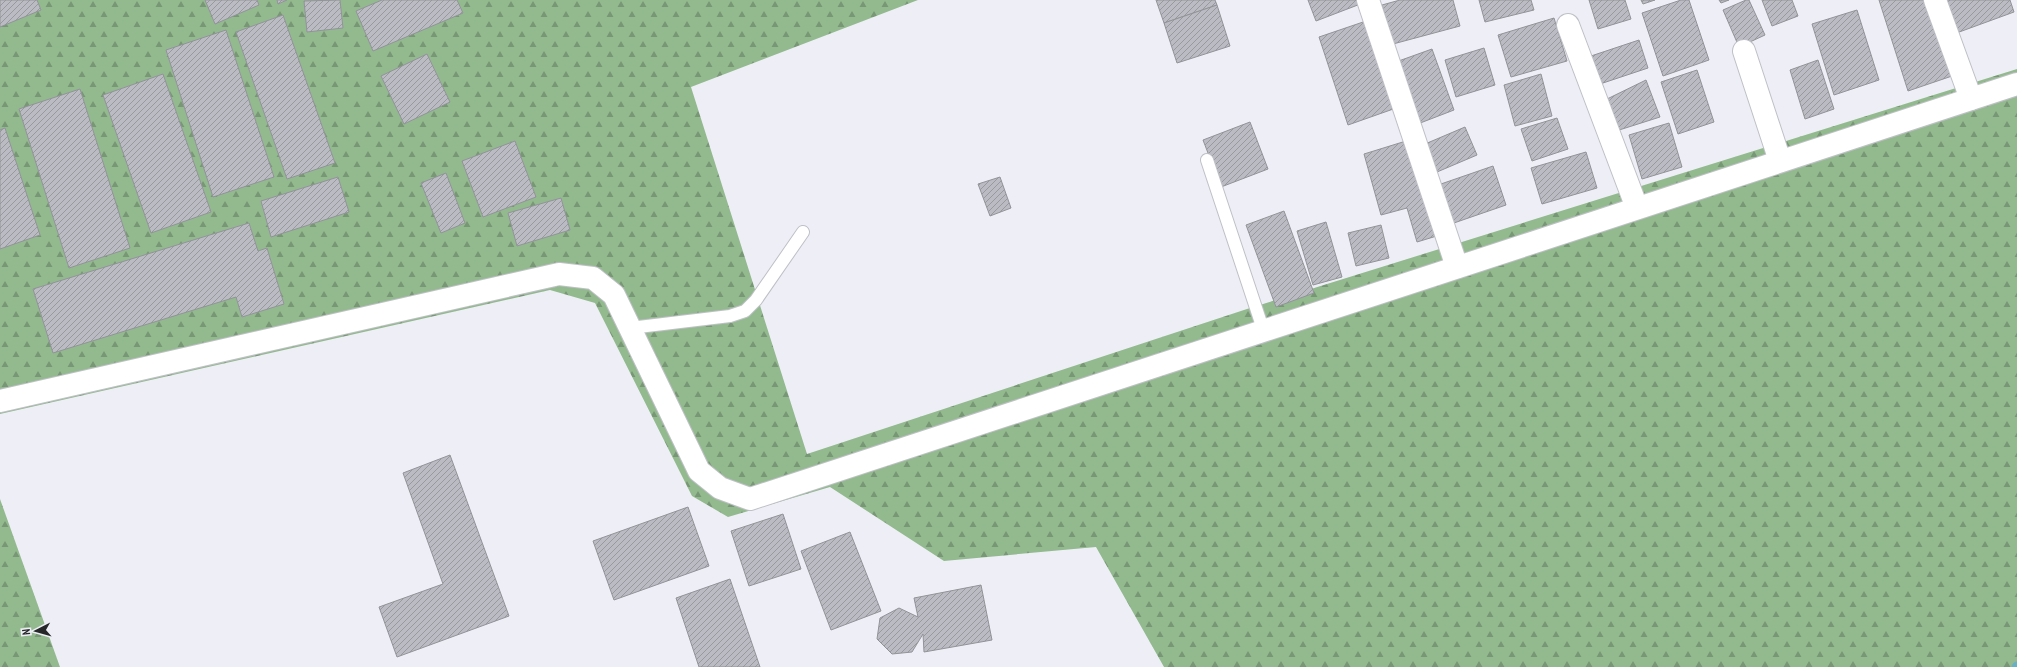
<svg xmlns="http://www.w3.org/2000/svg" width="2017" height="667" font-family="'PT Sans Narrow',sans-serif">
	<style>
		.forest { fill: url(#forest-firs) }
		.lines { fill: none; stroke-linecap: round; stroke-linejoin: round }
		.stream { stroke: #69b0c2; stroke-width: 9 }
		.building { fill: url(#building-hatch); stroke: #929399 }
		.service-casing { stroke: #bfc0c7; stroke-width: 14 }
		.minor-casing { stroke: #bfc0c7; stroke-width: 24 }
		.service { stroke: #fff; stroke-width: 12 }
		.minor { stroke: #fff; stroke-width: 22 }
	</style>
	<defs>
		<pattern id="forest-firs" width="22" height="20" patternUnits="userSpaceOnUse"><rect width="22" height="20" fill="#93ba8e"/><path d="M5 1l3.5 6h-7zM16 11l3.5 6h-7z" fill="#789774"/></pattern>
		<pattern id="building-hatch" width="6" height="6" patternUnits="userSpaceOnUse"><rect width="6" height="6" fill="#bbbcc3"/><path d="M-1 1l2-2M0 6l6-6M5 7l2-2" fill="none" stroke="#98999e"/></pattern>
	</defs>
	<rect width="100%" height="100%" fill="#eeeff6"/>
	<g class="forest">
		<polygon points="0,0 918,0 691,87 807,454 1250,308 2017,69 2017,667 1164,667 1096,547 944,561 830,487 728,517 692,496 595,303 550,290 0,414"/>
		<polygon points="0,499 60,667 0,667"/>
	</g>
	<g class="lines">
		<polyline class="stream" points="2016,667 2017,666"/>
	</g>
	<g class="building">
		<polygon points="0,0 37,0 41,10 0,27"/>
		<polygon points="205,0 257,0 259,5 215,24"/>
		<polygon points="277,0 287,0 278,4"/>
		<polygon points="340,0 343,28 307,32 304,1"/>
		<polygon points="382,0 457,0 463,13 373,51 356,11"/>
		<polygon points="1156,0 1215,0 1217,5 1164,23"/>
		<polygon points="1308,0 1361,0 1363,3 1316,21"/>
		<polygon points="1400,0 1453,0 1460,26 1393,44 1382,5"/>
		<polygon points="1479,0 1531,0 1534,10 1485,22"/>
		<polygon points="1589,0 1625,0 1631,19 1598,29"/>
		<polygon points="1641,0 1655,0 1643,4"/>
		<polygon points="1681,0 1689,0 1709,60 1663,76 1642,13"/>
		<polygon points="1719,0 1729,0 1721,3"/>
		<polygon points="1746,0 1749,0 1765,35 1739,47 1723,10"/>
		<polygon points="1762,0 1792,0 1798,16 1772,26"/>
		<polygon points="1879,0 1930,0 1955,75 1908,91"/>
		<polygon points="1938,0 2010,0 2014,12 1951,35"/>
		<polygon points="1217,5 1230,46 1177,63 1164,23"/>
		<polygon points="1857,10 1879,80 1834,95 1812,24"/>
		<polygon points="283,15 335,163 287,179 236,32"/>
		<polygon points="1554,18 1567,61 1511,77 1498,35"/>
		<polygon points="1369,20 1399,107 1348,125 1319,37"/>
		<polygon points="226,30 274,177 213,197 166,50"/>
		<polygon points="1639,40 1648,68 1597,85 1588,57"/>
		<polygon points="1484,48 1495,85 1456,97 1445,60"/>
		<polygon points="1432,49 1454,110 1415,125 1393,63"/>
		<polygon points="427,54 450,102 404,124 381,76"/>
		<polygon points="1818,60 1834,109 1805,119 1790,70"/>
		<polygon points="1697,70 1714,122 1678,134 1661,82"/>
		<polygon points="163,74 211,212 151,233 103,95"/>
		<polygon points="1541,74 1552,116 1515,126 1504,85"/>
		<polygon points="1646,80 1660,117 1616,131 1605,100"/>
		<polygon points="80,89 130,248 69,268 19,109"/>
		<polygon points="1557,118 1568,149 1532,161 1521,129"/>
		<polygon points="1250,122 1268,169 1221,187 1203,140"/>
		<polygon points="1669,123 1682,167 1642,179 1629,135"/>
		<polygon points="1465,127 1477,155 1437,172 1425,144"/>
		<polygon points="5,128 40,235 0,249 0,130"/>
		<polygon points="515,141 536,197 483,217 462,161"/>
		<polygon points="1406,141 1440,235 1417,242 1407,208 1381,215 1364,154"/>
		<polygon points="1586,152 1597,188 1542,204 1531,168"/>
		<polygon points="1493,166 1506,205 1451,224 1438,185"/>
		<polygon points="446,173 465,223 441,233 421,183"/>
		<polygon points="338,177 349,212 271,237 261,201"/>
		<polygon points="1000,177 1011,208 990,216 978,184"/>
		<polygon points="561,198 570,230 517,246 508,213"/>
		<polygon points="1284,211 1314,293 1276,307 1246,225"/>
		<polygon points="1326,222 1342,277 1313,285 1297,231"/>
		<polygon points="249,223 258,251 267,248 284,304 242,317 236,297 53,353 33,289"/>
		<polygon points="1381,225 1389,258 1356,266 1348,233"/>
		<polygon points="450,455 509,616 397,657 379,607 443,584 403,473"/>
		<polygon points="688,507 709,566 614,600 593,541"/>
		<polygon points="783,514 801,569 749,586 731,531"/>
		<polygon points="850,532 881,611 831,630 801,551"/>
		<polygon points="730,579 760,667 699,667 676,598"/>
		<polygon points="981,585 992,640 924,652 923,634 912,652 892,654 877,639 880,618 899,608 918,617 914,598"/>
	</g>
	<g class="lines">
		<g class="service-casing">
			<g id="service">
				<polyline points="1207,160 1264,332"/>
				<polyline points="630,328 730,316 745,311 756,300 803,232"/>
			</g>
		</g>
		<g class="minor-casing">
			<g id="minor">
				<polyline points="1368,0 1457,267"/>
				<polyline points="1935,0 1971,99"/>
				<polyline points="1568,25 1637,208"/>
				<polyline points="1744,51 1780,161"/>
				<polyline points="0,401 559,274 593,278 614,295 699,471 720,488 750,499 2017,84"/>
			</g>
		</g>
		<use href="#service" class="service"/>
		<use href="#minor" class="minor"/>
	</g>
	<g transform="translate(36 631) rotate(264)" stroke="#eeeff6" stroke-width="3" paint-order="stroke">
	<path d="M0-3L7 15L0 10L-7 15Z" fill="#262729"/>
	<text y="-6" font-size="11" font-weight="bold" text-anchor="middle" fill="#262729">N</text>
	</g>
</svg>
